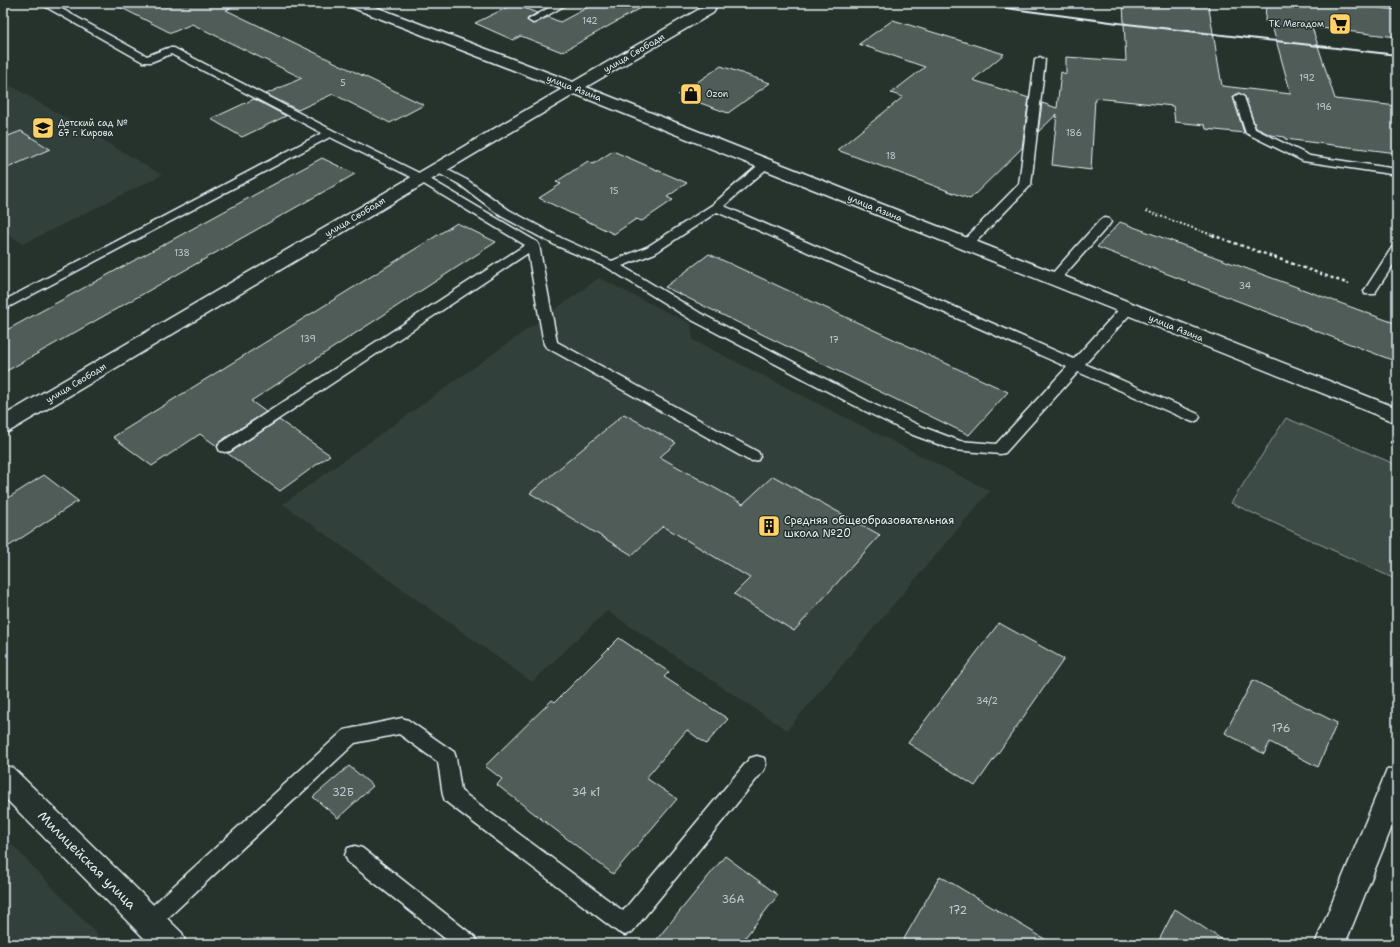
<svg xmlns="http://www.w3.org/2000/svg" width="1400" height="947" font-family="'Shantell Sans',sans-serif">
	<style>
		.built { fill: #333f3a }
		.green { fill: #3e4b47; stroke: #939ea0 }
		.building { fill: #505c59; stroke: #e8f1f8 }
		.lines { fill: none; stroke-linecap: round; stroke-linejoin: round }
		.service-casing { stroke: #e8f1f8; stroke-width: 3 }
		.minor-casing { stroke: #e8f1f8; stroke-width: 3 }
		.tertiary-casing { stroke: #e8f1f8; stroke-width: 3 }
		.path-far1 { stroke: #e8f1f8; stroke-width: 2; stroke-dasharray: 2 2; stroke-linecap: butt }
		.path { stroke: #e8f1f8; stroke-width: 2.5; stroke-dasharray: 3 3; stroke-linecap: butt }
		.service { fill: #26332d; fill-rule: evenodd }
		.minor { fill: #26332d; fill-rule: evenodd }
		.tertiary { fill: #26332d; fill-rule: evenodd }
		.rail { stroke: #e8f1f8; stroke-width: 2 }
		.labels { text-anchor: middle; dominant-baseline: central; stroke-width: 3; stroke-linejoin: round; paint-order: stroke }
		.number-label { font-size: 9px; fill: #c2ccd0 }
		.far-poi-label { font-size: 9px; fill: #e8f1f8; stroke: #26332d; text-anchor: start }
		.far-street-label { font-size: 9px; fill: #e8f1f8; stroke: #26332d }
		.poi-label { font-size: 11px; fill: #e8f1f8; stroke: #26332d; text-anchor: start }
		.near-number-label { font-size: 11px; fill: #c2ccd0 }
		.near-street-label { font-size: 13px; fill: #e8f1f8; stroke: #26332d }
	</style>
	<rect width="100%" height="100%" fill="#26332d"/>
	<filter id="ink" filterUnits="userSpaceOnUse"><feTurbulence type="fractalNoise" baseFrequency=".025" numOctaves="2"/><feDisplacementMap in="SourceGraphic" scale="8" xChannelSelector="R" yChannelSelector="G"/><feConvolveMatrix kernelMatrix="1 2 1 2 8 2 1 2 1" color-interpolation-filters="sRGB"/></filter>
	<g filter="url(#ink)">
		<g class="built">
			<polygon points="3,81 162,175 23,244 5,232 3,233"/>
			<polygon points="599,278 691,324 693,340 990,491 787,730 607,611 532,682 283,504"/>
			<polygon points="3,835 106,944 3,944"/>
		</g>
		<polygon class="green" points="1286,418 1397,465 1397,580 1231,503"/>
		<g class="building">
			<polygon points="112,3 241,3 226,10 424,105 390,123 333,94 298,110 266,94 302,78 192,24 171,33"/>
			<polygon points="596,3 650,3 562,52 521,36 513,40 475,23 514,4 537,13 527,19 532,24 548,17 560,22"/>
			<polygon points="1123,3 1208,3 1222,86 1291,94 1271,22 1265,21 1266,3 1338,3 1397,10 1397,37 1312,27 1335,99 1397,106 1397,153 1285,139 1285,137 1271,135 1256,128 1245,97 1238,93 1233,97 1244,133 1206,129 1205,125 1175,122 1173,106 1095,98 1091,170 1052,165 1057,114 1038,132 1042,103 1057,108 1061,72 1066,74 1066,57 1126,61"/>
			<polygon points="893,20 1004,54 973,80 1029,98 1022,148 970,199 837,150 903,97 891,93 925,67 859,44"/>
			<polygon points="721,66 770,83 728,113 678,95"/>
			<polygon points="254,99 286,116 242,137 211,119"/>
			<polygon points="21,131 50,149 3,170 3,138"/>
			<polygon points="613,151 687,183 667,197 673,200 642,221 636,219 614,234 539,198 561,184 556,182 588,161 593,164"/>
			<polygon points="322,158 355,174 3,373 3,332"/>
			<polygon points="1120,222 1397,324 1397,362 1097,247"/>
			<polygon points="457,223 496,242 251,401 266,412 219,442 217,446 200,434 152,466 113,437"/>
			<polygon points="709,254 1008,392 969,435 665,287"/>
			<polygon points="624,414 676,443 660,457 743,504 773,476 880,535 794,631 734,594 750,578 663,526 632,555 530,493"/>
			<polygon points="279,420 330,455 280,491 227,453 231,452"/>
			<polygon points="44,475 78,501 3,550 3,501"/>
			<polygon points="999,623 1064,659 975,786 908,743"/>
			<polygon points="619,638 669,672 664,677 728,719 706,744 687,730 646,778 677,799 613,874 497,785 502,779 485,766 552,700 555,702"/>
			<polygon points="1253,680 1337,723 1318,767 1270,742 1264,754 1225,733"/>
			<polygon points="349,766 373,786 338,818 313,797"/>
			<polygon points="725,856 778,895 740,944 653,944"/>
			<polygon points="940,876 1053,944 901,944"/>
			<polygon points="1175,909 1229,944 1157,944"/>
		</g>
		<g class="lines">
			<g class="service-casing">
				<g id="service">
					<polygon points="39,3 51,3 147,56 168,48 174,48 334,131 425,176 537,242 539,245 557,342 758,452 760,456 758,460 753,461 748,460 546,347 544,344 528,253 230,451 225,452 220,451 218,447 220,443 525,245 417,180 330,137 3,310 3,301 322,133 171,54 151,62 143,62"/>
					<polygon points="557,3 569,3 536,22 533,23 528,20"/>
					<polygon points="710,3 720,3 711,12 705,12 703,10"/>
					<polygon points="1040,57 1045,60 1031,185 971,247 963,247 961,244 963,241 1019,184 1035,60"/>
					<polygon points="1239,94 1244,97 1255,129 1310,156 1397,169 1397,175 1303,161 1246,133 1234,97"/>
					<path d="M766 161 770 162 772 164 770 166 724 206 1074 359 1123 305H1133L1134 308 1133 311 1085 364 1198 414 1200 417 1198 420 1193 422 1188 420 1078 372 1005 453 1000 454 954 450 913 435 865 411 690 319 608 268 555 245 501 216 459 184 434 171 432 169 434 167H442L467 180 509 210 563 239 612 261 647 247 712 205 762 162ZM717 212 1067 367 996 444 960 441 923 427 875 405 700 313 622 266 655 253Z"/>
					<polygon points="1105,218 1109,219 1111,222 1109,225 1058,282 1050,282 1048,279 1050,276 1101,219"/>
					<polygon points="1397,245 1397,259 1376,291 1375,294 1365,294 1364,291 1391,249 1393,246"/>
					<polygon points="402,718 408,720 454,752 456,758 461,791 623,911 750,758 757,756 764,758 766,764 764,770 632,932 625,935 618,932 445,801 443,795 438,762 399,734 355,743 156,929 149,932 142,929 139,922 142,915 344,730"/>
					<polygon points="355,846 362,848 475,937 478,944 452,944 348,862 345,855 348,848"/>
				</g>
			</g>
			<g class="minor-casing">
				<g id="minor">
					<polygon points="346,3 365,3 573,82 703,7 708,6 713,7 715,10 713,13 586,87 1397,408 1397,423 575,94 10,431 3,433 3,416 562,89 348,6"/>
					<polygon points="1397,767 1397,814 1345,944 1315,944 1387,770"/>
				</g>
			</g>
			<g class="tertiary-casing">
				<polygon id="tertiary" points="3,765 13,768 182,933 186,944 150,944 3,796"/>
			</g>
			<polyline class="path-far1" points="1146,211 1215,236"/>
			<g class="path">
				<polyline points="1212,235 1349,284"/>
				<polyline points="1390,442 1397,444"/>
			</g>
			<use href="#service" class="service"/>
			<use href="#minor" class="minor"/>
			<use href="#tertiary" class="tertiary"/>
			<polyline class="rail" points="968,3 1118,23 1397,55"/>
		</g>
	</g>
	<defs>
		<g id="supermarket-square" transform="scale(1.15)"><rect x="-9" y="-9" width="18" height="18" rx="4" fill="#ffd166" stroke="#26332d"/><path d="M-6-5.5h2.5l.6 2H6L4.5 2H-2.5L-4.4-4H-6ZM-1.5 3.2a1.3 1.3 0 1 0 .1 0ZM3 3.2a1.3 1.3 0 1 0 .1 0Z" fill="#111"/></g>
		<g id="shop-square" transform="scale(1.15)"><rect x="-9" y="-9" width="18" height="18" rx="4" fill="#ffd166" stroke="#26332d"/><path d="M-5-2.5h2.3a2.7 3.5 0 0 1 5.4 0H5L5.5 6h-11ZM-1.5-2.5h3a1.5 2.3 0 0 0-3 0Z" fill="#111"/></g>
		<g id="school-square" transform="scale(1.15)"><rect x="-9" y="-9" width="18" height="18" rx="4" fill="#ffd166" stroke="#26332d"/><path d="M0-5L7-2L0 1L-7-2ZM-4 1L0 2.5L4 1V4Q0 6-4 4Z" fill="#111"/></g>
		<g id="building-square" transform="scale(1.15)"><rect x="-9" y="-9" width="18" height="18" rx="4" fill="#ffd166" stroke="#26332d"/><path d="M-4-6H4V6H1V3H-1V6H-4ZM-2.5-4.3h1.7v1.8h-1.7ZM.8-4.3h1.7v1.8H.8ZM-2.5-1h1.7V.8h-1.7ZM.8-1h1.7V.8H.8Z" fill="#111"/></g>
	</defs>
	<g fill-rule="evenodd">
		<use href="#supermarket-square" x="1340" y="24"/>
		<use href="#shop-square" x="691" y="94"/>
		<use href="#school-square" x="43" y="128"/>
		<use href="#building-square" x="769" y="526"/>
	</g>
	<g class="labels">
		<g class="number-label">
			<text x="590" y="21">142</text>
			<text x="1307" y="78">192</text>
			<text x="343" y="83">5</text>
			<text x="1324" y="107">196</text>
			<text x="1074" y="133">186</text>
			<text x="891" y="156">18</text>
			<text x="614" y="191">15</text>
			<text x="182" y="253">138</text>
			<text x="1245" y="286">34</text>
			<text x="308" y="339">139</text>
			<text x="834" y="340">17</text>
			<text x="987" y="701">34/2</text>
		</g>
		<g class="far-poi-label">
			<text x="1324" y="24" text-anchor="end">ТК Мегадом</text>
			<text x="706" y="94">Ozon</text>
			<text x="58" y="123">Детский сад №<tspan x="58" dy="10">67 г. Кирова</tspan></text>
		</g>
		<g class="far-street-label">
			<text transform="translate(634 53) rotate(-30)">улица Свободы</text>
			<text transform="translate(574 88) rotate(21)">улица Азина</text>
			<text transform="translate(875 208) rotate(22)">улица Азина</text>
			<text transform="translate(355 217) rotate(-31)">улица Свободы</text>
			<text transform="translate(1176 328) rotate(22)">улица Азина</text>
			<text transform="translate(76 383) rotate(-31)">улица Свободы</text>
		</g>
		<g class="poi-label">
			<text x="784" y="520">Средняя общеобразовательная<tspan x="784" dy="13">школа №20</tspan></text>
		</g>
		<g class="near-number-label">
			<text x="1281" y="728">176</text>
			<text x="343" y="792">32Б</text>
			<text x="586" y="792">34 к1</text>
			<text x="733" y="899">36А</text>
			<text x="958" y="910">172</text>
		</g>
		<g class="near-street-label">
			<text transform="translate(87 860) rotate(45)">Милицейская улица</text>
		</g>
	</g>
	<rect width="1400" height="947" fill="none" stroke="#26332d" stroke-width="16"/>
	<rect x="8" y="8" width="1384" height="931" fill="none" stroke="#e8f1f8" stroke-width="1.5" filter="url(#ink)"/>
</svg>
